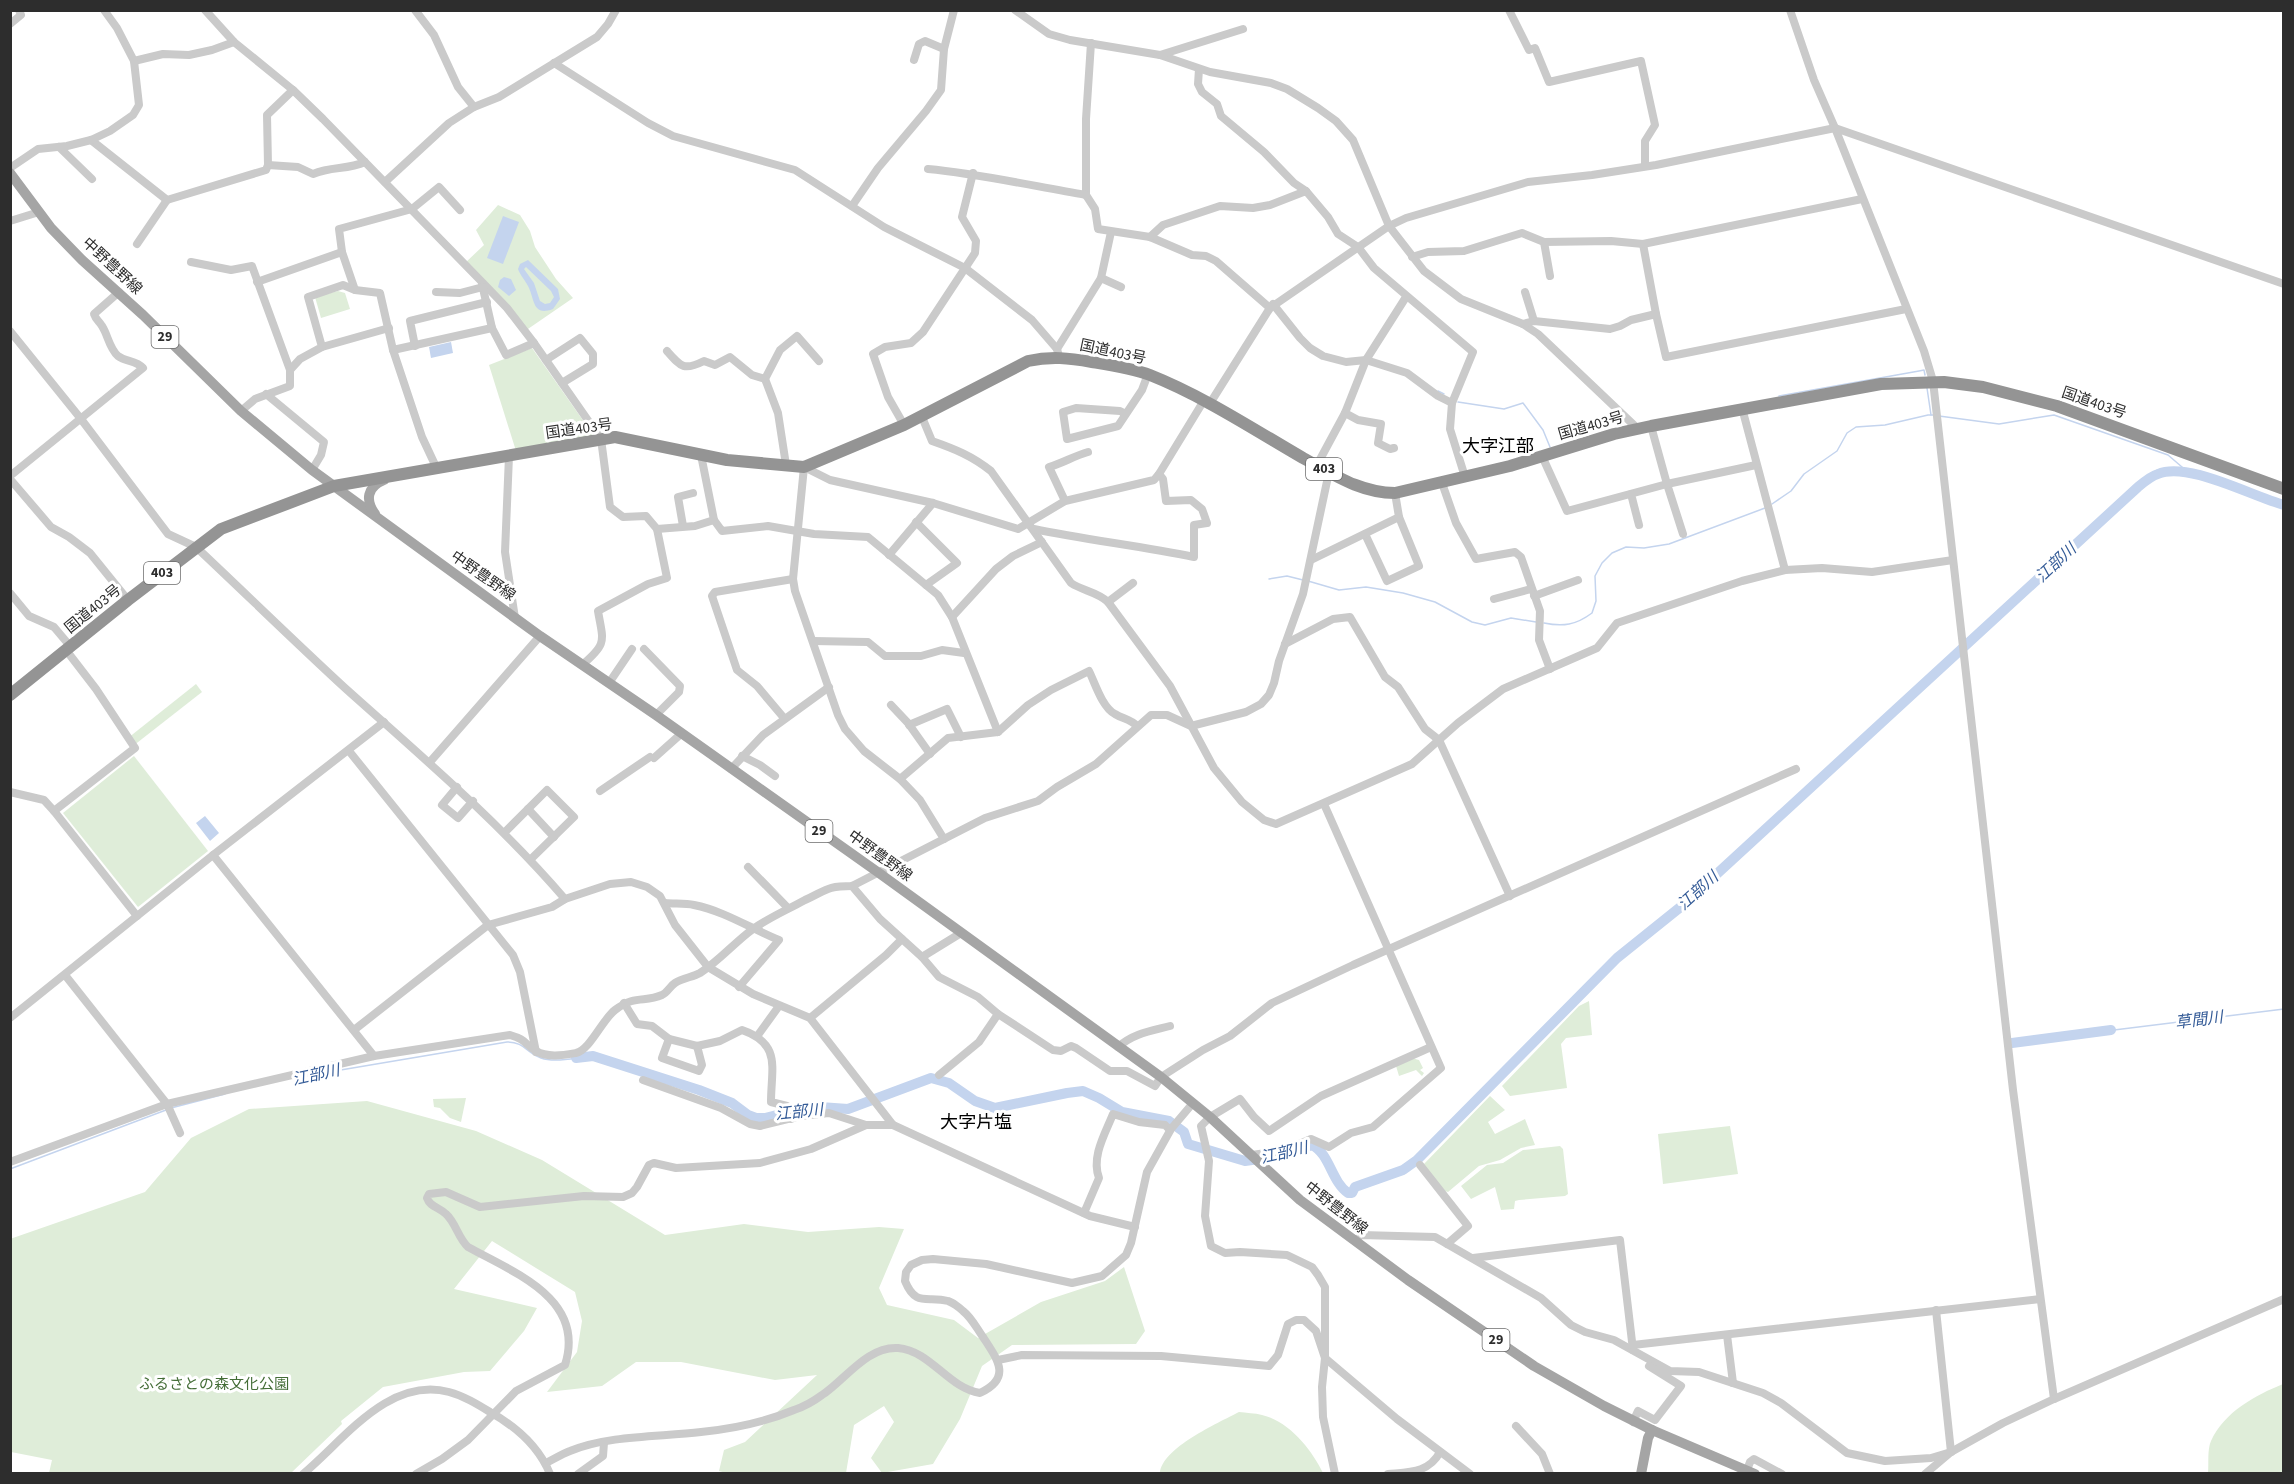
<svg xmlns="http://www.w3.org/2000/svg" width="2294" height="1484" font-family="'Source Sans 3','Noto Sans JP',sans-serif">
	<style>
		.green { fill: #dfedd9 }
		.water { fill: #c4d4ee; fill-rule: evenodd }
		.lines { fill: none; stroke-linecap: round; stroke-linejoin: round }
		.stream { stroke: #c4d4ee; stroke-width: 1.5 }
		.river { stroke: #c4d4ee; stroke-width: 10 }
		.minor { stroke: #cacaca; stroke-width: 8 }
		.major { stroke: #a5a5a5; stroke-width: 10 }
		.highway { stroke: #949494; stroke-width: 12 }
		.labels { text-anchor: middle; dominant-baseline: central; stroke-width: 6; stroke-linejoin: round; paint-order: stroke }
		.shield { fill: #fff; stroke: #6c6c6c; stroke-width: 1.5 }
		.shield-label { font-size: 14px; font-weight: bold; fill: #2d2d2d }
		.street-label { font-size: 15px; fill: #2d2d2d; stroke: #fff }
		.park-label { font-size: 15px; fill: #446d37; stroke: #fff }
		.water-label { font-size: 16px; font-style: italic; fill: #345b97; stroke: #fff }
		.quarter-label { font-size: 18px; fill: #000; stroke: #fff }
	</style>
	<rect width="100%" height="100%" fill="#fff"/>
	<g class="green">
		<polygon points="498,205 520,215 530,231 535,247 556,279 573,298 525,331 464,264 484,245 476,230"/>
		<polygon points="338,291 345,293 350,309 321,318 315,297"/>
		<polygon points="532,348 594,436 516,451 489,365"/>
		<polygon points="196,684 202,692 133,746 128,738"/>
		<polygon points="134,756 208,851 138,907 63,813"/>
		<polygon points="1589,1001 1592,1035 1566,1038 1561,1044 1567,1088 1510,1096 1502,1086 1579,1006"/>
		<polygon points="1408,1057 1419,1060 1423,1068 1420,1070 1424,1073 1422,1076 1416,1070 1399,1076 1396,1066"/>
		<polygon points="1490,1096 1505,1110 1488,1122 1495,1134 1525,1119 1535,1145 1521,1148 1500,1160 1479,1166 1448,1192 1445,1191 1423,1165"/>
		<polygon points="466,1098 461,1122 450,1118 440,1108 434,1107 433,1099"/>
		<polygon points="367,1101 476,1131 542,1160 665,1235 744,1224 808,1232 879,1227 904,1229 879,1288 887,1305 954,1320 978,1338 1041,1302 1105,1281 1124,1267 1145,1331 1136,1344 1012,1345 982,1366 960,1419 933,1464 882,1473 871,1458 894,1422 884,1406 854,1425 846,1473 726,1473 719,1471 724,1450 745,1442 817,1375 775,1380 681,1362 636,1362 602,1386 547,1392 577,1352 582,1321 575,1292 492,1241 454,1289 537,1308 524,1331 490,1371 464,1372 383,1387 341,1421 342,1424 291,1473 49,1473 52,1460 11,1452 10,1239 145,1192 191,1138 249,1109"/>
		<polygon points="1730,1126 1738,1174 1663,1184 1658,1134"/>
		<polygon points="1560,1146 1563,1149 1568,1194 1565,1196 1519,1200 1515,1201 1514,1209 1501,1210 1495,1187 1471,1199 1461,1186 1487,1165 1503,1163 1523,1150"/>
		<path d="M2283 1384V1473H2208C2209 1464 2207 1450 2211 1441 2224 1412 2256 1395 2283 1384Z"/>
		<path d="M1239 1412C1246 1413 1255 1413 1262 1415 1289 1421 1312 1450 1323 1473H1160C1162 1448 1218 1423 1239 1412Z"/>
	</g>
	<g class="water">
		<polygon points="503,216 519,222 503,264 487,258"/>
		<path d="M528 260 558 289 560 299 553 309C532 317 535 299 528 286 525 280 520 275 518 269L520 264ZM526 267 551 291 554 297 550 303 545 304 540 301 534 283 524 269Z"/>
		<polygon points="504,277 511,279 516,290 509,296 498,287 500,280"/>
		<polygon points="451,342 453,353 431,358 429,347"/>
		<polygon points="205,816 219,833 210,841 196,823"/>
	</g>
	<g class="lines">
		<g class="stream">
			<polyline points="1927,388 1931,415"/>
			<polyline points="1438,391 1444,394"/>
			<polyline points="1779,396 1919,371 1924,370 1925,375"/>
			<polyline points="1458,402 1504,409 1523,403 1543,430 1550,447"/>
			<polyline points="1939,416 1999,424 2054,415 2168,455 2189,473"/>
			<polyline points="1772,504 1791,491 1804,474 1837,451 1847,433 1856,427 1885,425 1928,415 1935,415"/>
			<polyline points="1269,579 1287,576 1303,580"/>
			<polyline points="1308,581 1339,590 1366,587 1403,593 1435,602 1472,622 1485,625 1511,618 1536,622"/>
			<path d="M1544 623C1563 627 1576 625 1592 613L1596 601 1595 576 1602 563 1612 553 1626 547 1644 548 1669 544 1765 508"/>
			<polyline points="2114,1030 2284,1009"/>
			<path d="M305 1076 507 1042C525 1042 526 1053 541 1058 552 1062 565 1060 576 1058"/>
			<polyline points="171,1108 225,1094"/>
			<polyline points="10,1169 166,1110"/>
		</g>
		<g class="river">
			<polyline points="2012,1043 2111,1030"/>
			<path d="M576 1058 593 1056 699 1090 732 1103 748 1115 756 1118H765L804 1108 820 1107 848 1109 931 1078 949 1083 975 1101 995 1108 1067 1093 1083 1091 1099 1098 1122 1112 1169 1121 1184 1132 1188 1144 1245 1161 1280 1156 1312 1145C1330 1154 1331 1181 1348 1193H1352L1355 1187 1403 1170 1417 1160 1617 958 1683 905 2138 487C2144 482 2151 476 2158 474 2188 461 2253 497 2284 505"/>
		</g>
		<g class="minor">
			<path d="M205 10 234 42 293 90 323 119 482 282 507 308 534 343 601 439 610 507 623 517 646 516 657 529 667 578 648 584 598 611C603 641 608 643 582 665"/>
			<polyline points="415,10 434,35 458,87 474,107"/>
			<polyline points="1015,10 1049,34 1070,40 1160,55 1210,72 1271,83 1287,89 1318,108 1336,121 1353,140 1389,226 1424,271 1461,299 1523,324 1538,334 1638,429"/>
			<polyline points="1509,10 1529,50 1535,48 1549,82 1641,61 1655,125 1645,141 1645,166"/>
			<polyline points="1790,10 1814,80 1835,128 1924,351 1933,381 2013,1090 2054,1399"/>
			<polyline points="10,24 21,15 19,10"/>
			<polyline points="1091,43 1086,119 1086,195 1095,209 1098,229 1150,237 1192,255 1206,256 1216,261 1270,308"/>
			<polyline points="1160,55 1243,29"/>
			<polyline points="914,60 919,44 925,41 944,49 954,10"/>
			<polyline points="134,61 163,54 189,55 212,50 234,42"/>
			<polyline points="554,63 648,123 673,136 795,170 884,227 965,268 1032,320 1057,349 1059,356"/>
			<polyline points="1199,69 1198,84 1202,92 1217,104 1221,116 1264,152 1294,183 1306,191"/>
			<path d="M91 140 167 200 266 170 268 165 298 167 313 174C332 166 347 170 365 162"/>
			<polyline points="59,147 92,179"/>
			<polyline points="268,165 267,115 293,90"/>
			<polyline points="10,168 38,149 67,146 91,140 110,131 133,115 139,105 134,61 117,28 104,10"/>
			<path d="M928 169C981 174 1033 186 1086 195"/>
			<polyline points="385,182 449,123 474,107 499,97 597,37 608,24 616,10"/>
			<polyline points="852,206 878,168 926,111 941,90 944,49"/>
			<polyline points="10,221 39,212"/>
			<polyline points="1150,237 1163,225 1220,206 1253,208 1270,205 1306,191 1328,217 1338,234 1358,247 1374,268 1473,352 1452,403 1450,429 1465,477"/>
			<polyline points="1544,242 1550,276"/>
			<polyline points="137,244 167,200"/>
			<polyline points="1643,244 1656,314"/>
			<polyline points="342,252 339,229 412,209 439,187 460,210"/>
			<polyline points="1412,257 1428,252 1464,251 1522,233 1544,242 1611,241 1643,244 1862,199"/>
			<polyline points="191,262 231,270 252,266 290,370"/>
			<polyline points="1101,278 1121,287"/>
			<polyline points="257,282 342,252 355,290"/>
			<polyline points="482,284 492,328 506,355 534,343"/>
			<polyline points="436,292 460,293 483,287"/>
			<polyline points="1525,292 1534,321"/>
			<polyline points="1273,304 1300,338 1310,348 1323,356 1346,362 1366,360 1407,373 1438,396 1452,403"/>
			<polyline points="1523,324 1534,321 1610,329 1620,326 1631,320 1656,314 1666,357 1906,309"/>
			<path d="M10 331 81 419 168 534 196 547C246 594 295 642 345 688 422 757 498 821 565 899"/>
			<polyline points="415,346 410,321 487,302"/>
			<polyline points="322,347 389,328"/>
			<polyline points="1057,349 1101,278 1111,232"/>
			<polyline points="393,350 492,328"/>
			<path d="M667 351C681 367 684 371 704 361L715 365 730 357 752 375 765 379 778 413 786 465"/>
			<polyline points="546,360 580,338 593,354 593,364 562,383"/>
			<polyline points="765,379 780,350 797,336 819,361"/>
			<polyline points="266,394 324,442 321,455 312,470"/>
			<polyline points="1209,405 1270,308 1389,226 1406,218 1528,182 1592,175 1656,165 1835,128 2284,284"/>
			<polyline points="1742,408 1785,570"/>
			<polyline points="241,411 255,399 290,386 290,370 300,359 322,347 308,297 343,285 355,290 380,293 393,350 422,437 437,469"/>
			<polyline points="1345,413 1358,420 1381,424 1378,443 1390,449 1394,448"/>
			<polyline points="1126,414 1120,411 1076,408 1063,412 1067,439 1118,426 1142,390 1148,374"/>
			<path d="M922 417 932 441C955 449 972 456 991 471L1071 583C1083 591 1098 592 1108 602L1170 686 1214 768 1242 802 1264 820 1276 824 1412 764 1458 723 1503 689 1597 648 1617 623 1742 581 1785 570 1822 568 1872 572 1953 560"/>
			<polyline points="904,425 888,397 873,354 885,347 911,343 923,332 975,253 976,241 962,217 973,173"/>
			<polyline points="1651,426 1667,484 1683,534"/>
			<polyline points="701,455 714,520"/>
			<polyline points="509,456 505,552 515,618"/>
			<polyline points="1542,456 1567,511 1667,484 1756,465"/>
			<polyline points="1317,465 1345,413 1366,360 1406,297"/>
			<path d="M10 476 143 368C136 360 126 362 118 356 109 348 108 335 102 326 99 321 96 320 94 314L119 292"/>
			<polyline points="10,479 51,527 69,537 90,553 128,600"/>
			<polyline points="1442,483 1456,523 1476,559 1515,552 1521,557 1540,611 1539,640 1550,669"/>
			<polyline points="1631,494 1639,525"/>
			<path d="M1065 501 1049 467C1063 463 1074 456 1088 452"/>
			<polyline points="916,522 957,563 926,585"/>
			<polyline points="683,526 678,497 693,493"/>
			<polyline points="657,529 695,526 714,520 722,531 768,526 814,534 868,537 938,595 952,617 998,732"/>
			<path d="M1034 529C1087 540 1141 546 1194 557V525L1207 523 1202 509 1191 500 1166 501 1163 479 1159 474"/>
			<polyline points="1365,534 1387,581 1419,566 1399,517"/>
			<polyline points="889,555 933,503"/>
			<polyline points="1311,560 1399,517 1395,493"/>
			<polyline points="10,593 29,616 54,627 70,646"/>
			<polyline points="1534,596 1578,580"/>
			<polyline points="1494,599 1531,589"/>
			<polyline points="1108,602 1133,583"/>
			<polyline points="952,617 996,569 1013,556 1042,542"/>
			<polyline points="813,641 868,642 885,656 921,656 942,650 964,653"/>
			<polyline points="1285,644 1333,619 1350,617 1385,677 1398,687 1425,729 1439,740 1510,896"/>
			<polyline points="644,649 680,686 679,692 656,715"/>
			<polyline points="66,650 96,689 135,748 54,811 137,916"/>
			<polyline points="609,683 632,649"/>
			<polyline points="891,705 908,723 930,754"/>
			<polyline points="784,718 757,686 737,670 712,596 715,592 793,579"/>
			<polyline points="909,725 947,709 961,737"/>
			<polyline points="349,751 513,955 520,972 536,1052"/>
			<polyline points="742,756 760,765 775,776"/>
			<polyline points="654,758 682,733"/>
			<polyline points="430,762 540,636"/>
			<polyline points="731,769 763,735 829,687"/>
			<path d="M900 779 948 738 998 732 1028 705 1051 690 1089 671C1095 683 1102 707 1115 714 1123 719 1130 719 1137 726"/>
			<polyline points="457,787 442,805 458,818 473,801"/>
			<polyline points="600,791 650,757"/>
			<polyline points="10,792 44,800 54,811"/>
			<polyline points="528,809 554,837"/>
			<polyline points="505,832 547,790 574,817 531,859"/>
			<polyline points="944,839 920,800 900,779 864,751 845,729 838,715 795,591 793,579 804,467 830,480 933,503 1018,529 1065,501 1154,480 1159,474 1203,402"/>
			<polyline points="213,855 374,1056"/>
			<polyline points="748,867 788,908"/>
			<polyline points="852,886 880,919 922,957 939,977 978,997 998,1014 1053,1050 1061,1051 1071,1046 1076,1048 1110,1071 1127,1071 1155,1086 1161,1077 1203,1050 1230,1036 1272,1003 1353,965 1796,769"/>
			<path d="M665 903C674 904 685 903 694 905 724 911 750 928 779 940L739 987"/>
			<polyline points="922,957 961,933"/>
			<polyline points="65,975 167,1104 180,1133"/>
			<path d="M624 1003 637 1024 652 1026 669 1039 697 1046 720 1041 742 1030C782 1044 771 1068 771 1102L787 1106 791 1119"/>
			<polyline points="10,1018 213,855 384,722"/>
			<polyline points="810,1018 886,955 902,939"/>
			<polyline points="354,1030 488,925 552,907 565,899 610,884 631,882 647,887 660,896 675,925 708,967 753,994 810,1018 893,1125 1090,1216 1135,1227"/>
			<polyline points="758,1035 779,1006"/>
			<polyline points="669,1039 662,1058 699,1071 702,1065 697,1046"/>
			<path d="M1118 1047C1134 1033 1151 1031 1170 1026"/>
			<polyline points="939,1075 979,1042 998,1014"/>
			<polyline points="643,1080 721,1108 750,1124 760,1126 800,1116 829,1113 866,1125"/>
			<polyline points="1252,1155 1285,1150 1311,1139 1329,1147 1351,1133 1373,1127 1441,1068 1324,804"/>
			<path d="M10 1162 167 1104 374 1056 510 1035C527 1040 523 1043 536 1051 547 1058 564 1055 576 1053 590 1050 602 1020 615 1010 636 994 644 1003 662 995 668 992 670 986 675 983 683 978 693 977 700 973 719 961 735 942 753 929 770 917 787 910 805 900 827 890 826 886 852 886L985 818 1038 801 1057 787 1096 764 1151 715H1167L1191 726 1246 712 1261 704 1269 695 1274 683 1279 661 1303 594 1329 472"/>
			<polyline points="1420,1165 1468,1226 1447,1244"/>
			<path d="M1084 1213 1099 1178C1091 1157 1105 1134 1113 1114L1139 1122 1165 1125 1170 1130"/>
			<polyline points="1355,1241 1361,1235 1435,1237 1541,1298 1571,1325 1585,1332 1614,1340 1670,1371 1699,1372 1763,1393 1781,1403 1847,1453 1885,1461 1931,1458 1951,1452"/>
			<polyline points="1473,1258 1620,1240 1633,1350"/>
			<polyline points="1936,1310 1951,1452"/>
			<polyline points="1727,1335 1733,1383"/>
			<polyline points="1633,1345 2040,1299"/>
			<polyline points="998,1360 1022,1355 1161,1356 1269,1366 1278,1355 1288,1324 1296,1320 1304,1320 1316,1331 1325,1358 1397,1419 1470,1474"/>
			<polyline points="1633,1422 1638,1411 1655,1420 1681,1386 1649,1366"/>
			<polyline points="1516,1426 1542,1454 1550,1474"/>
			<path d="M546 1463C554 1459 562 1454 570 1451 609 1435 660 1437 701 1432 732 1429 765 1422 794 1410 803 1407 814 1401 822 1395 845 1380 867 1346 898 1348 931 1351 948 1388 980 1393 1012 1378 998 1360 983 1337 977 1329 972 1318 963 1311 960 1308 952 1302 948 1301 928 1295 916 1308 905 1281L906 1272 911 1265 922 1260 933 1259 986 1264 1072 1283 1102 1276 1126 1255 1131 1243 1147 1172 1171 1129 1193 1103"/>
			<polyline points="1747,1470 1750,1462 1754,1459 1782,1474"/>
			<path d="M303 1474C344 1440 389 1376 449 1392 464 1396 477 1404 490 1412 515 1426 539 1447 550 1474"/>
			<path d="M416 1474 442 1459 468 1440 516 1391 565 1365C586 1299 515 1273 468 1247 458 1238 456 1223 446 1214 439 1207 430 1207 427 1198L429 1194 446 1192 480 1207 584 1196 623 1197 632 1193 637 1187 649 1165 654 1163 676 1168 760 1163 811 1149 866 1125H893"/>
			<polyline points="578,1474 603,1456 604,1443"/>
			<polyline points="1335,1474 1323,1417 1322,1387 1325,1358 1325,1287 1318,1275 1312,1267 1287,1255 1240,1252 1225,1253 1211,1246 1205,1216 1209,1161 1201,1126 1210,1117 1240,1099 1254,1117 1269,1131 1321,1096 1431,1047"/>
			<path d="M1388 1474C1409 1472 1429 1473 1440 1452"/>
			<polyline points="1925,1474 1951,1452 2003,1423 2054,1399 2284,1299"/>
		</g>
		<g class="major">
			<polyline points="10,173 51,228 82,260 143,315 241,411 312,470 540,636 656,715 879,873 1161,1077 1210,1117 1300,1200 1408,1280 1534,1366 1604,1406 1652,1430 1755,1474"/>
			<path d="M375 514C365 500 367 487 384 480"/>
			<polyline points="1641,1474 1648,1438 1652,1430"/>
		</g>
		<path class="highway" d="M10 695 128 600 221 529 334 486 615 437 727 460 804 467 904 425 1028 361C1051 356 1069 358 1092 362 1111 365 1132 368 1150 375 1203 396 1253 429 1303 458 1333 474 1360 493 1395 493L1510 466 1614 434 1651 426 1881 384 1944 382 1983 387 2057 406 2284 489"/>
	</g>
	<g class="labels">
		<g class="shield">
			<rect x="151.5" y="326" width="27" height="22" rx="4.5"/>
			<rect x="1306" y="458" width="36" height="22" rx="4.5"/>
			<rect x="144" y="562" width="36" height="22" rx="4.5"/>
			<rect x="805.5" y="820" width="27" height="22" rx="4.5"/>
			<rect x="1482.5" y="1329" width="27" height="22" rx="4.5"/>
		</g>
		<g class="shield-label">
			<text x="165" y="337">29</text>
			<text x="1324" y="469">403</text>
			<text x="162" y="573">403</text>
			<text x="819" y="831">29</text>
			<text x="1496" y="1340">29</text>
		</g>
		<g class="street-label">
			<text transform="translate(112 266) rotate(43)">中野豊野線</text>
			<text transform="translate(1113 352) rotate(12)">国道403号</text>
			<text transform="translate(2094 403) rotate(19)">国道403号</text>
			<text transform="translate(1591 426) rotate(-16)">国道403号</text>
			<text transform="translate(579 429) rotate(-8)">国道403号</text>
			<text transform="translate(483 576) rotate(35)">中野豊野線</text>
			<text transform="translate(93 609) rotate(-39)">国道403号</text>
			<text transform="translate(880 856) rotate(36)">中野豊野線</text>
			<text transform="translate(1336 1208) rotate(38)">中野豊野線</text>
		</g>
		<g class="park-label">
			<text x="214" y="1384">ふるさとの森文化公園</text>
		</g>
		<g class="water-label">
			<text transform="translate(2056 563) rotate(-43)">江部川</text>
			<text transform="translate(1698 891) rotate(-42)">江部川</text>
			<text transform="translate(2199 1020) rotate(-7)">草間川</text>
			<text transform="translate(316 1075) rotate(-12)">江部川</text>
			<text transform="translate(799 1112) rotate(-6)">江部川</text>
			<text transform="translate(1284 1153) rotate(-13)">江部川</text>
		</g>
		<g class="quarter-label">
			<text x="1498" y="446">大字江部</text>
			<text x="976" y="1122">大字片塩</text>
		</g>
	</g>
	<rect width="2294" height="1484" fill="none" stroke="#2d2d2d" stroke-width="24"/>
</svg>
